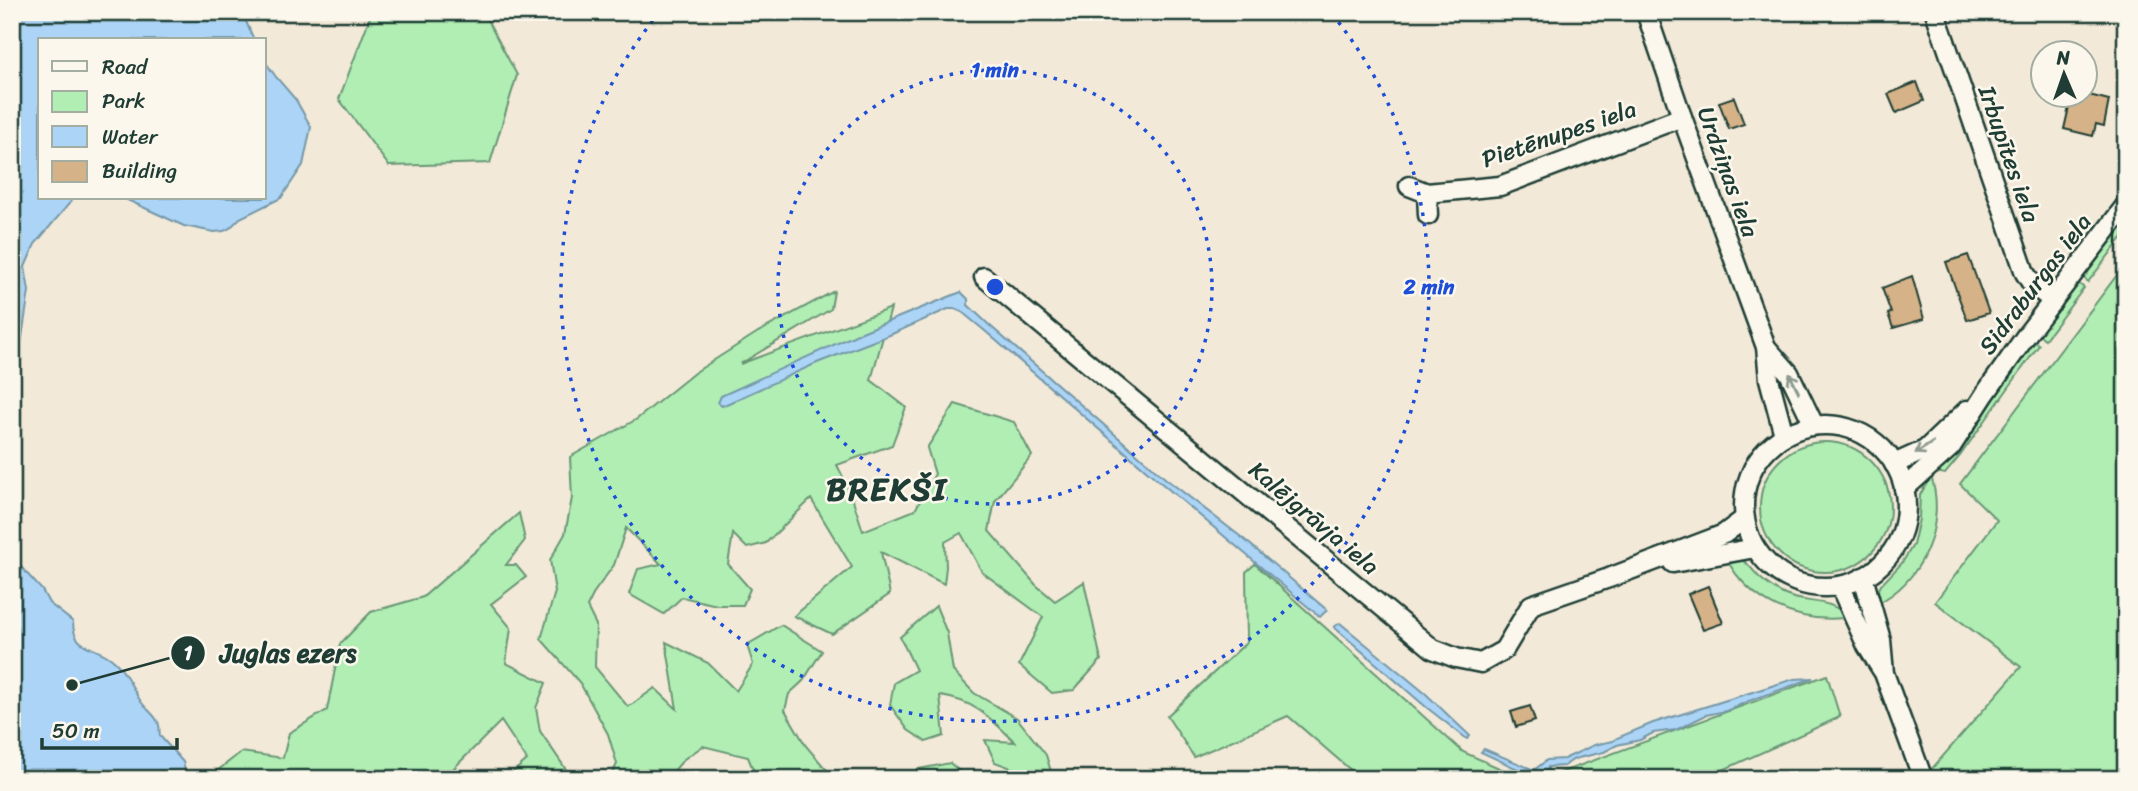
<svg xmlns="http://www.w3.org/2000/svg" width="2138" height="791" font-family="Sriracha,sans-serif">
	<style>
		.green { fill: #b1eeb4; stroke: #689674; stroke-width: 2 }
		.water { fill: #acd4f6; stroke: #7498a8; stroke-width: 2 }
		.building { fill: #d5b287; stroke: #1f3d34; stroke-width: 2 }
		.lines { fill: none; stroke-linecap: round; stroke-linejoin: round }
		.street-casing { stroke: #1f3d34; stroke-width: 23 }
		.street { stroke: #fbf7ec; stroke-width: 18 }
		.oneway { stroke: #8d9a90 }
		.ring { fill: none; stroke: #1d4ed8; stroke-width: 3.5; stroke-dasharray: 3.5 7 }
		.labels { text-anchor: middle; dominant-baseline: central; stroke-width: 5; stroke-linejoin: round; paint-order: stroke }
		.street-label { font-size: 24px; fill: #1f3d34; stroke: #fbf7ec }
		.district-label { font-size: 32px; font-weight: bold; letter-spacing: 2px; fill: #1f3d34; stroke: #fbf7ec }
		.centre { fill: #1d4ed8; stroke: #fbf7ec; stroke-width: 3.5 }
		.ring-label { font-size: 21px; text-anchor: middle; font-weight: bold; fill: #1d4ed8; stroke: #fbf7ec; stroke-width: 5; stroke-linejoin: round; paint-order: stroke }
		.leader { fill: none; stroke: #1f3d34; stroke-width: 2.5 }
		.callout-dot { fill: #1f3d34; stroke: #fbf7ec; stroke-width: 2.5 }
		.mark-label { font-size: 21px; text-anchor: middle; font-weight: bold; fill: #fff }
		.callout-label { font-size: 26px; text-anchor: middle; font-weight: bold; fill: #1f3d34; stroke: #fbf7ec; stroke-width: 5; stroke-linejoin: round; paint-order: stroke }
	</style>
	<rect width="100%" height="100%" fill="#f3e9d8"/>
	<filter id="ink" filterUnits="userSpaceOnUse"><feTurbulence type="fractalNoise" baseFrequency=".0143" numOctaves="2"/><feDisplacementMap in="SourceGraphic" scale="14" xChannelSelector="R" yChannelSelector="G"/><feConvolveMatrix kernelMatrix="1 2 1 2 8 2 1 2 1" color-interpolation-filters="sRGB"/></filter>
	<g filter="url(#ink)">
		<g class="green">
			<polygon points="372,12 483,12 517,75 490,163 389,166 339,99"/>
			<polygon points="2126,218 2126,233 2088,282 2082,276"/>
			<polygon points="2126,263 2126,779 1923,779 2021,667 1935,602 1997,520 1960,484"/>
			<polygon points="2077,282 2084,288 2045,339 2038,334"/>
			<polygon points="834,291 831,309 740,364 891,308 871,380 906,407 892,445 837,465 850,491 863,531 915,510 935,474 927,448 955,404 1014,422 1032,456 995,501 989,531 1036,585 1055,601 1084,582 1101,660 1074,690 1052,693 1019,665 1043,617 982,572 961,533 945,542 946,567 944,584 881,552 890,594 832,634 794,616 852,567 811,499 766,543 747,548 733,534 728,564 750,589 743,605 717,605 682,597 664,614 629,594 638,569 661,564 626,528 614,565 595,591 587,607 596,625 595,667 628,707 655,688 677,709 666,642 708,663 736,691 753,664 747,645 781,625 822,651 803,681 789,694 785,710 806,746 832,776 832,779 757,779 748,757 703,746 684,759 667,779 610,779 617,764 608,734 580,683 541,639 555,592 550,560 565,534 572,498 570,457 637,419 694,373 758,332"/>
			<polygon points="2033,340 2039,345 1960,456 1945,474 1940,473 1939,469"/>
			<circle cx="1825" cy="507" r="65"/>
			<path d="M1931 476C1947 524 1922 583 1876 604L1877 593 1881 585 1902 563 1913 545 1919 519 1920 495Z"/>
			<polygon points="519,513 525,540 506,565 516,565 526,577 491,604 511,628 506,663 546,683 536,708 540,731 567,771 559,779 505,779 527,760 501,721 451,771 425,779 207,779 241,752 283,758 289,733 327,710 340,644 371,612 423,597"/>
			<path d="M1735 557C1748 561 1751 569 1760 578 1767 584 1775 590 1783 594 1805 605 1828 597 1846 615L1844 618C1796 623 1749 602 1726 558Z"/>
			<polygon points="1255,564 1463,752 1524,779 1361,779 1288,716 1194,757 1167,716 1247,642 1246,572"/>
			<path d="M936 606 947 633 953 671 974 693 1017 718 1046 755 1052 775 1036 777 995 762 985 740 1015 742C990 718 976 701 940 696L944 736 926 742 908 730 890 705 894 683 916 670 900 637Z"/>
			<polygon points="1827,675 1840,717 1703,779 1543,779"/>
			<polygon points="950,763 968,779 903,779 919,769"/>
		</g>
		<g class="water">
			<polygon points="12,12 242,12 254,40 40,40 40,198 74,198 35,244 25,267 29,291 21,344 12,363"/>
			<polygon points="264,60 276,77 296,100 311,127 303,165 281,198 240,218 230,228 224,231 214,232 184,226 123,198 264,198"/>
			<polygon points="961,292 968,299 968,305 988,324 1166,479 1245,540 1327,610 1320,617 1160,482 985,331 962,312 955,309 948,309 892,334 817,363 722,406 718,403 721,396 862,332"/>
			<path d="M12 557 42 590 49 603 73 622C73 651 97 645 114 661 127 672 132 689 142 703 147 710 157 716 159 725 160 728 159 732 160 736L183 762 187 779H12Z"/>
			<polygon points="1340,623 1426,694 1470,736 1467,739 1426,707 1334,627"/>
			<polygon points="1813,678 1749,701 1726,711 1706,715 1676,730 1653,733 1640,740 1617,745 1604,752 1574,759 1564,766 1548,767 1548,770 1535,777 1481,752 1484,749 1534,770 1547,760 1564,759 1594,745 1613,741 1617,738 1653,723 1794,679"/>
		</g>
		<g class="building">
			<polygon points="1917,82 1924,101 1896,113 1888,94"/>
			<polygon points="2072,94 2085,94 2109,100 2104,126 2096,124 2093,136 2064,129"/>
			<polygon points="1734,97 1744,124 1729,129 1719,102"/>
			<polygon points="1968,255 1989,313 1967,320 1946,262"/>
			<polygon points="1912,276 1924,319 1893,328 1888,314 1891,313 1882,288"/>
			<polygon points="1708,586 1723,623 1703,630 1688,594"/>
			<polygon points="1530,706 1535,721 1516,727 1511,712"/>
		</g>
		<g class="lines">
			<g class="street-casing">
				<g id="street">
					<polyline points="1646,12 1682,117 1766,347 1769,379 1784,435"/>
					<polyline points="1935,12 2025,273 2032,284 2053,301"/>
					<polyline points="1409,186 1427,193 1500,186 1682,117"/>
					<polyline points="1427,193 1428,215"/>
					<polyline points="984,277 1433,649 1456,658 1481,663 1504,650 1531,605 1609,578 1714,538 1724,534 1744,519"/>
					<polyline points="1766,347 1789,373 1814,425"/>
					<circle cx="1825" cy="506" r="81"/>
					<polyline points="1894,464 1925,450 1967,410"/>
					<polyline points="1904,489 1951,447 1985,394 2028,333 2126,205"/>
					<polyline points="1673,563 1755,548"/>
					<polyline points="1863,577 1881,640 1884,673 1923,779"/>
					<polyline points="1840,586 1867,646 1882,670"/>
				</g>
			</g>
			<use href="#street" class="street"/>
		</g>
		<defs><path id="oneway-shaft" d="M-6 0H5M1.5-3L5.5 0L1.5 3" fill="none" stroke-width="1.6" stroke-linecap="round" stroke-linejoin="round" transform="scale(1.75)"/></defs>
		<g class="oneway">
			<use href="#oneway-shaft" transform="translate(1794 383) rotate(-116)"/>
			<use href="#oneway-shaft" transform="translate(1924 448) rotate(147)"/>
		</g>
	</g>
	<g class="ring">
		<circle cx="995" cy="287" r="217"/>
		<path d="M1332 14A434 434 0 1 1 658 14"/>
	</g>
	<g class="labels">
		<g class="street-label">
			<text transform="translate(1559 134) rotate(-19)">Pietēnupes iela</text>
			<text transform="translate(2009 154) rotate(71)">Irbupītes iela</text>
			<text transform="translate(1728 172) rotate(70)">Urdziņas iela</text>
			<text transform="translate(2035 284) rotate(-53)">Sidraburgas iela</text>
			<text transform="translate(1314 518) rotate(40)">Kalējgrāvja iela</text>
		</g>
		<g class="district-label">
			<text x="887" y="489">BREKŠI</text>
		</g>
	</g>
	<circle cx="995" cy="287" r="10" class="centre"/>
	<g class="ring-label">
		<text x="995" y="77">1 min</text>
		<text x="1429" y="294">2 min</text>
	</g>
	<path class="leader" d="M72 685L188 653"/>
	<g class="callout-dot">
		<circle cx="72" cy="685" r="7"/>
		<circle cx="188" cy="653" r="18"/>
	</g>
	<g class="mark-label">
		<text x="188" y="660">1</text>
	</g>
	<g class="callout-label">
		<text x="288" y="662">Juglas ezers</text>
	</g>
	<rect width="2138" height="791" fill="none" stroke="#fbf7ec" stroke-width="42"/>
	<rect x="21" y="21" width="2096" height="749" fill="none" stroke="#1f3d34" stroke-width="2.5" filter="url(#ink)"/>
	<rect x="38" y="38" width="228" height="161" fill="#fbf7ec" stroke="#a3ada2" stroke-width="2"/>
	<rect x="52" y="61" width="35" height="10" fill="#fbf7ec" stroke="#a3ada2" stroke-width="2"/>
	<text x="102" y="74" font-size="21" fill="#1f3d34">Road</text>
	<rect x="52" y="91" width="35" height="21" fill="#b1eeb4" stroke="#a3ada2" stroke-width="2"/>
	<text x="102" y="108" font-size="21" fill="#1f3d34">Park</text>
	<rect x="52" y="126" width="35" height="21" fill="#acd4f6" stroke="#a3ada2" stroke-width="2"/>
	<text x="102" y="144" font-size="21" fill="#1f3d34">Water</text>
	<rect x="52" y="161" width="35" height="21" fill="#d5b287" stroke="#a3ada2" stroke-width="2"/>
	<text x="102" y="178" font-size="21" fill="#1f3d34">Building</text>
	<g transform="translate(2064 74) rotate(358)"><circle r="33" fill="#fbf7ec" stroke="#a3ada2" stroke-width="2"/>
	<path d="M0-5L12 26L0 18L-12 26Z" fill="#1f3d34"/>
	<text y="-10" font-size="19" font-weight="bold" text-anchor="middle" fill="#1f3d34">N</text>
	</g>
	<path d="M42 738v10h135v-10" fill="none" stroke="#1f3d34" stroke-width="3.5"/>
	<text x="52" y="738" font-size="21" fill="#1f3d34" stroke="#fbf7ec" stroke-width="5" paint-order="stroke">50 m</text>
</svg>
